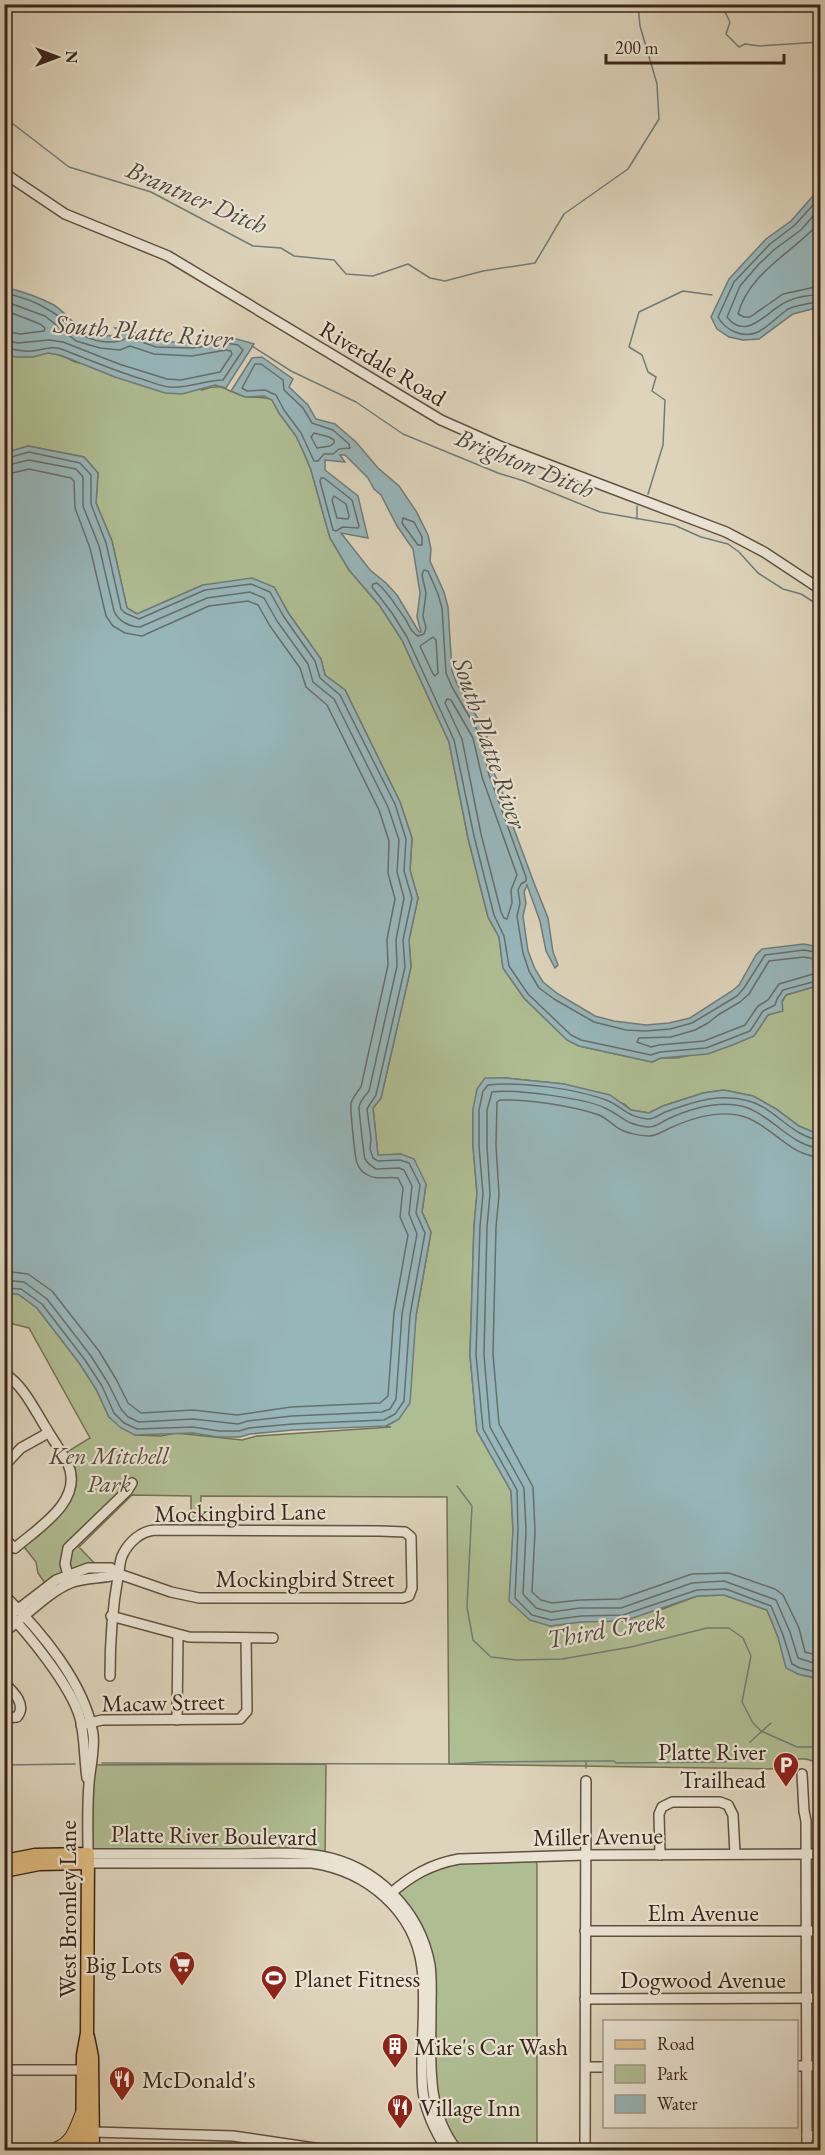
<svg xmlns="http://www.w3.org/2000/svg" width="825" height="2155" font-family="'EB Garamond',serif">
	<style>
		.green { fill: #afbd92; stroke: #747156; stroke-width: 1.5 }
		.water { fill: #97b6ba; stroke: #717c7a; stroke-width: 1.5; fill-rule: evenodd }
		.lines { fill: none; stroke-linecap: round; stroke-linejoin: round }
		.shore { stroke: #686e6a; stroke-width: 1.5 }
		.stream { stroke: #717c7a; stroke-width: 1.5 }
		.minor-casing { stroke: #625142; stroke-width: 12 }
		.major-casing { stroke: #392519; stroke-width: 15 }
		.highway-casing { stroke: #392519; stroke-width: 16 }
		.minor { stroke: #eae3d3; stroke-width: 9 }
		.major { stroke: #dfba7e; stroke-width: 12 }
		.highway { stroke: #dfba7e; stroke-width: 14 }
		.labels { text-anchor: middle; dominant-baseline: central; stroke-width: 4.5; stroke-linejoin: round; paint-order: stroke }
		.street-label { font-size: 24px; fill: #392519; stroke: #eae3d3 }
		.park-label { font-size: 24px; font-style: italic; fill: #564b37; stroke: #eae3d3 }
		.poi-label { font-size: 24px; fill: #392519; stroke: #eae3d3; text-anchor: start }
		.water-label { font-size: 26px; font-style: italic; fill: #504941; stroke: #eae3d3 }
	</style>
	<rect width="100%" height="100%" fill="#ded4bb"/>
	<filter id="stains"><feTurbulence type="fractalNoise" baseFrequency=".00333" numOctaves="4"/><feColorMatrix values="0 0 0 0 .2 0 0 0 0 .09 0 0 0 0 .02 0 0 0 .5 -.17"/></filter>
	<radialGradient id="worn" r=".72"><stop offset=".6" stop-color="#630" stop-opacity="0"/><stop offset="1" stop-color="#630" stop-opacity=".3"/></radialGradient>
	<g class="green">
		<path d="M4 353C24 360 29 355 48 353 58 353 67 358 75 362L202 390C225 382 224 391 244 396 254 399 262 395 272 400L279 413 296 436 304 453 311 470 330 538 349 570 380 606 402 640 449 742 468 838 488 917 499 937 503 968 524 998 567 1040 579 1046 652 1062 661 1058H677L719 1049 754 1036 768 1015 776 1012 786 995 820 985V1135L799 1126 776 1109 753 1096 724 1090 703 1093 663 1106 649 1113 631 1110 624 1104 564 1084 506 1078 485 1079 473 1109V1146L477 1193 474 1226 470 1355 477 1431 511 1491 513 1530 510 1601 550 1626 660 1610 697 1596 724 1595 767 1610 778 1637 798 1674 820 1679V1763L806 1759H778L777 1769 449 1764 447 1497 201 1496 200 1530H191V1496L132 1495 79 1547 98 1567 47 1586 38 1573 36 1562 21 1543 59 1510 71 1487 62 1455 90 1438 29 1328 5 1322V1293L18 1294 37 1308 80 1364 96 1389 109 1417 135 1435 161 1436 176 1433 242 1440 257 1436 391 1427 386 1426 399 1419 411 1358 416 1316 431 1232 422 1212 426 1184 401 1154 378 1156 373 1108 381 1098 411 967 409 940 418 898 410 871 412 838 400 802 345 690 325 675 321 659 289 614 274 587 203 585 137 614 127 608 112 541 96 503 98 473 84 457 28 446 5 453Z"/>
		<polygon points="326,1764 325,1857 88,1854 91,1765"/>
		<polygon points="535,1857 537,1865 537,2150 457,2150 434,2104 431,1985 393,1892 440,1863"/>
	</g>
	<g class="water">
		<polygon points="819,189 820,191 820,307 793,314 759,339 743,340 729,337 717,329 711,317 729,279 766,239 791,221"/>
		<path d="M4 287C21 291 39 297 54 305 65 312 71 323 83 329 94 335 108 336 120 336L119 331 115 328H124L157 341 192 343 226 336 254 344 226 388 215 385 182 394 165 393 115 377 60 355 48 353 33 357H15L5 353Z"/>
		<path d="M262 357 293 379 289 387 308 405 316 419 335 424 356 442 378 468 399 486 416 511 428 535 431 549 430 561 444 592 448 607 452 671 457 684 486 732 494 773 506 801 511 821 534 883 548 918 553 952 558 965 555 968 546 951 540 921 527 885 524 892 526 903 523 916 528 951 535 969 543 982 558 994 595 1016 614 1021 646 1025 669 1023 690 1018 732 991 739 985 756 955 762 949 804 944 820 947V985L786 995 782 1001 783 1011 768 1015 754 1036 735 1044 708 1054 661 1058 652 1062 579 1046 567 1040 524 998 503 968 499 937 488 917 468 838 449 742 402 640 380 606 349 570 330 538 311 470 304 453 296 436 279 413 272 400 264 396 245 397 231 391 252 358ZM340 455H345L368 478 374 489 381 495 397 526 413 549 420 593 417 617 421 632H419L397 595 386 583 370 570 341 533 368 538 358 496 325 470V460L345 462Z"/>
		<polygon points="28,446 84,457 98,473 96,503 112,541 127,608 137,614 203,585 252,578 274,587 289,614 321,659 325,675 345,690 400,802 412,838 410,870 418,898 409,940 411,967 381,1098 373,1108 378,1155 401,1154 414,1159 426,1184 422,1212 431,1232 416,1316 410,1403 399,1419 386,1426 293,1430 250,1434 240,1437 218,1437 193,1433 135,1435 121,1428 109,1417 96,1389 80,1364 37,1308 18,1294 5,1293 4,453"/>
		<polygon points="485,1078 506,1078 564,1084 610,1095 631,1110 649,1113 663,1106 703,1093 724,1090 753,1096 776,1109 799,1126 820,1135 820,1679 798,1674 786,1668 778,1637 767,1610 724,1595 697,1596 624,1621 581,1622 550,1626 530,1620 509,1601 513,1530 511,1491 477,1431 470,1355 474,1226 477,1193 473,1146 473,1109 477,1089"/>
	</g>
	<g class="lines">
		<g class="shore">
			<path d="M820 197 795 225 770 244 734 282 718 317C725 330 743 339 758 332 769 326 778 316 788 309 797 305 811 303 820 302"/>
			<path d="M820 208 801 230 775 249 759 264 740 286 727 317C747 343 768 309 788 301 797 297 811 295 820 295"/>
			<path d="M820 222C794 252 749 272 738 314L744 317H750L783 294 820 286"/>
			<path d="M4 293C19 296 36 302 49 310 61 316 67 326 79 333 92 342 116 346 128 337L156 347 193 348 226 343 238 345 243 350 223 380C205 380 188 389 169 387 160 386 151 382 142 379 115 371 90 360 64 350 52 345 43 350 32 351 22 352 14 349 4 348"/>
			<polyline points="4,301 45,316 76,341 100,348 120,350 130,346 154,354 192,356 226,350 231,351 232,354 220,372 181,380 167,379 119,364 63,342 49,340 18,343 4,340"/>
			<polyline points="4,310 40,324 45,328 44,331 20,334 4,331"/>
			<polygon points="255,364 261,364 283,380 284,390 303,408 312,423 333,430 349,444 350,448 339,449 333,454 324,454 318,461 314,461 301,433 284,410 276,395 265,390 247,391 242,388"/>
			<polygon points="314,433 329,437 334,440 334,443 330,446 317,448 311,437"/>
			<polyline points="4,459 29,452 80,463 91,475 91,504 106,543 121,609 125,613 139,619 205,590 251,584 270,592 284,617 315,661 320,678 340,695 395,804 406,839 404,871 412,898 403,940 405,967 376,1095 367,1109 371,1139 370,1149 373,1158 378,1161 400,1160 409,1163 420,1185 416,1213 425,1233 410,1315 404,1401 395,1414 384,1420 292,1424 249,1428 239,1431 219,1431 193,1427 137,1429 124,1423 114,1413 102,1386 85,1360 42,1304 21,1289 4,1288"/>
			<path d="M4 466 29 460 76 469 83 477V506L99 546 114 611C118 621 130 627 140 627L207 598 250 592 264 598 277 621 308 664 313 682 334 699 388 807 399 840 397 872 404 898 396 940 397 966 369 1091C365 1096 360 1101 359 1107 359 1112 364 1156 365 1159 368 1164 371 1166 376 1169L399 1168 404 1170 412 1186 409 1214 417 1234 402 1314 396 1399 390 1409 382 1412 292 1416 248 1421 238 1424 193 1419 139 1422 128 1417 121 1409 108 1383 91 1356 47 1299 24 1282 4 1280"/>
			<path d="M4 475 29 469 71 478 74 481 75 508 90 548 106 616 113 626 125 633 142 636 209 606 248 601 258 605 270 626 300 668 306 687 327 705 379 810 389 841 388 873 395 899 387 939 388 965 361 1087C357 1092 353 1097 351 1103 350 1109 355 1158 357 1163 359 1168 362 1172 366 1174 376 1181 388 1176 398 1178L403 1188 400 1217 408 1235 394 1313 388 1396 380 1403 291 1407 237 1415 193 1410 141 1413 128 1403 116 1379 99 1351 52 1291 28 1274 4 1271"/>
			<polygon points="321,478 324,478 352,500 359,526 358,528 343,527 336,531 333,530 320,481"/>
			<polygon points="334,496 346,504 349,516 348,519 337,518 332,500"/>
			<polygon points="403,518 414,522 422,537 422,545 418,545 402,523"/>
			<polygon points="433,637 436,640 438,673 435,676 433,674 420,646"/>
			<polygon points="447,699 451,700 473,738 482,777 517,875 511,890 512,903 507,919 504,918 501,912 481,834 462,739 445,703"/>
			<path d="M820 953 804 950 765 955 744 988 737 996 692 1023 670 1029 646 1031 626 1030 594 1022 554 999 539 988 529 971 523 953 517 916 520 903 518 890 521 884 526 881V877L489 775 480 735 452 687 446 673 442 608 438 594 428 571 424 570 422 575 426 593 423 616 426 628 424 634 418 636C410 632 409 624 404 617 395 605 389 593 377 583L373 584 372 587 392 613 407 637 454 740 474 836 494 915 504 936 509 966 528 994 571 1035 581 1040 651 1055 660 1052 706 1048 732 1038 750 1031 763 1011 775 1005 777 999 783 990 820 980"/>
			<polyline points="820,960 804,957 769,961 749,994 740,1002 718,1015 708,1023 695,1030 671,1037 639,1038 637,1042 651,1047 659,1045 704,1041 745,1025 758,1006 768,1000 779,984 820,972"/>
			<path d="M820 1140C792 1137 775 1108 749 1101 720 1093 696 1101 668 1111 661 1113 655 1120 647 1119 627 1117 622 1106 606 1100 577 1089 518 1081 488 1085L483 1091 479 1110V1146L483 1194 480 1226 476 1355 483 1429 517 1490 518 1530 515 1598 532 1615 551 1620 581 1616 623 1615 697 1590 726 1589 771 1606 783 1635 792 1664 800 1668 820 1673"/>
			<path d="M820 1148C792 1146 774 1118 748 1108 722 1099 692 1108 668 1119 661 1122 655 1128 647 1127 624 1124 623 1116 605 1108 585 1098 514 1089 492 1092L487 1110V1146L490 1194 487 1227 484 1355 490 1427 524 1488 526 1531 523 1594 536 1608 551 1612 580 1608H621L692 1583 724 1581 776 1600 790 1632 798 1658 820 1665"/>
			<path d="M820 1157C790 1156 772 1126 745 1117 721 1109 692 1118 670 1128 663 1131 657 1136 649 1136 639 1136 626 1133 618 1128 612 1124 606 1118 599 1115 573 1106 528 1099 500 1100L497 1102 496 1145 499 1195 496 1227 493 1354 499 1424 533 1487 535 1531 532 1592 541 1600 552 1603 580 1600 620 1599 692 1574 729 1573 775 1589 783 1595 799 1628 805 1652 820 1656"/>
		</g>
		<g class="stream">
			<polyline points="721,4 730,22 726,34 739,47 745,44 760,46 820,42"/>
			<polyline points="4,117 69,167 151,192 253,246 281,248 294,256 334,260 346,274 373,276 408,264 430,278 445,281 483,271 535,263 564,214 628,169 659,119 657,84 640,26 638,4"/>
			<polyline points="819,189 820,162"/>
			<polyline points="252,346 291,371 356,402 403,434 498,473 524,481 600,512 674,525 701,537 728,544 739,552 758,573 783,589 801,594 820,606"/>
			<polyline points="648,494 663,445 665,400 652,391 656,377 648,372 642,355 629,347 639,312 683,291 712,295"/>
			<polyline points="637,519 637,506"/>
			<polyline points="457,1486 472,1506 467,1607 473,1640 491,1657 516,1660 562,1659 631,1647 707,1628 729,1628 743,1638 751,1656 742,1702 753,1723 761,1731 797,1747 820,1747"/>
			<polyline points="750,1742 771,1723"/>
			<polyline points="102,1763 449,1764 485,1762 586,1761"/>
			<polyline points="4,1765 75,1764"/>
			<polyline points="586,1768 586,1761 614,1761 616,1763 725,1762 733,1757"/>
		</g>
		<g class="minor-casing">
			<g id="minor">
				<polyline points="4,173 65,214 168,256 441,420 502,447 726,532 764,552 820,589"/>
				<path d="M4 1373C24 1386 34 1409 46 1428 53 1440 62 1452 68 1464 84 1501 38 1528 15 1548L4 1539"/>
				<polyline points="4,1466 21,1448 48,1433"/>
				<polyline points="69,1578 65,1564 68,1548 127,1491 132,1483"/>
				<path d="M4 1595C40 1630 85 1683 93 1734 95 1751 90 1767 89 1784 87 1807 88 1831 88 1854 136 1854 183 1854 230 1854 260 1854 291 1851 321 1856 376 1866 420 1910 430 1965 432 1980 431 1995 431 2010 431 2059 425 2110 457 2150"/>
				<path d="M4 1609C28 1633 71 1686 80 1718 85 1737 84 1758 87 1778"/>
				<polyline points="111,1616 189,1637 273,1638"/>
				<path d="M4 1620 56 1580 88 1568H111L119 1574 171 1592 199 1598H403L409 1596 412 1588 411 1537 405 1532 380 1531 155 1530C141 1531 129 1542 123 1554 119 1561 120 1570 118 1577 112 1610 110 1642 110 1676"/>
				<path d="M4 1632C27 1616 47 1592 73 1582 88 1577 104 1579 119 1574"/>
				<path d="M4 1683C14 1692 27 1705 17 1717L4 1718"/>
				<polyline points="177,1720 178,1635"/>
				<polyline points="81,1725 102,1720 240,1719 247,1711 246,1638"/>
				<polyline points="802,1774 804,1811 806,1821 807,2150"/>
				<polyline points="660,1855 659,1814 662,1807 672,1802 720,1802 728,1805 733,1815 735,1854"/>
				<path d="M88 1863H312C367 1871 415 1911 422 1968 427 2009 419 2051 423 2092 426 2113 436 2133 447 2150"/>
				<path d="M389 1895C410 1876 431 1864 459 1859L586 1855 820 1854"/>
				<polyline points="585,1931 820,1931"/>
				<polyline points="585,1999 820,1998"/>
				<polyline points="796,2066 820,2066"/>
				<polyline points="586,2067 604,2067"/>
				<polyline points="4,2070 87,2070"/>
				<polyline points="93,2132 233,2136 328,2150"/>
				<polyline points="807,2136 820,2135"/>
				<polyline points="585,2150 586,1781"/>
			</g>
		</g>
		<g class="major-casing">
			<g id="major">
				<polyline points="4,1861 35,1855 88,1854 87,2033 83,2055 82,2150"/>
				<polyline points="4,1871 39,1864 88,1863"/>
				<polyline points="88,2037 92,2057 93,2150"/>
			</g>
		</g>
		<g class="highway-casing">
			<path id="highway" d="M55 2150C72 2144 76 2131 82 2115"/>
		</g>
		<use href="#minor" class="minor"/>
		<use href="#major" class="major"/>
		<use href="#highway" class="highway"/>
	</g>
	<defs>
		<g id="parking-pin" transform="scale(1.35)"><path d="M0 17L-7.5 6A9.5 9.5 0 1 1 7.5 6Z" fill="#8f2418" stroke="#eae3d3"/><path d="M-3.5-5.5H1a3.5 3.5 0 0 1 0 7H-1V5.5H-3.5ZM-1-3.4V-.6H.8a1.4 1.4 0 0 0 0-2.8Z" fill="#fff"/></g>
		<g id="supermarket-pin" transform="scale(1.35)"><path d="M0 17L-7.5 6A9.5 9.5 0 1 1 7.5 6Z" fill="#8f2418" stroke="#eae3d3"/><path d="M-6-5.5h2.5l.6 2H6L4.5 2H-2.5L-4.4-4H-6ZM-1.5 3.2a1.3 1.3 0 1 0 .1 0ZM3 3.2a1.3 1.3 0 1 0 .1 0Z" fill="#fff"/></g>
		<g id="stadium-pin" transform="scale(1.35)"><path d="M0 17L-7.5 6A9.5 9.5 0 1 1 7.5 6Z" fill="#8f2418" stroke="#eae3d3"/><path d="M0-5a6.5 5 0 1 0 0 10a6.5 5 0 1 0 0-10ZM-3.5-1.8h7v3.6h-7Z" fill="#fff"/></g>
		<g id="building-pin" transform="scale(1.35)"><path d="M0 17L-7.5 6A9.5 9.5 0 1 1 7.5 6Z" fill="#8f2418" stroke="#eae3d3"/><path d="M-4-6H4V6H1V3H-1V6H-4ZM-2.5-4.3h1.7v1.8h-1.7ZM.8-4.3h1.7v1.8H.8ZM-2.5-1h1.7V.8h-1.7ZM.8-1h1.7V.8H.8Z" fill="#fff"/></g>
		<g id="restaurant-pin" transform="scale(1.35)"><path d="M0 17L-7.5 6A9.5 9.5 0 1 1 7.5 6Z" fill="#8f2418" stroke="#eae3d3"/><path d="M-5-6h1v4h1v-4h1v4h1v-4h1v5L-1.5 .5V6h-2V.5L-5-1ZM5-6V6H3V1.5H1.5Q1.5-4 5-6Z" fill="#fff"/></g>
	</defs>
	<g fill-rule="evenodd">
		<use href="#parking-pin" x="786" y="1765"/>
		<use href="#supermarket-pin" x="182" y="1964"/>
		<use href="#stadium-pin" x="274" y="1978"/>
		<use href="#building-pin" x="395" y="2046"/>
		<use href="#restaurant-pin" x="122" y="2079"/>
		<use href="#restaurant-pin" x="400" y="2107"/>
	</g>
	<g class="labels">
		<g class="street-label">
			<text transform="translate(383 363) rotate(31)">Riverdale Road</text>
			<text transform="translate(240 1512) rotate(-1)">Mockingbird Lane</text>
			<text x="305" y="1578">Mockingbird Street</text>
			<text transform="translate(163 1702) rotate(-1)">Macaw Street</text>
			<text transform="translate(214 1835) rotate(1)">Platte River Boulevard</text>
			<text transform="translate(598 1836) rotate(-1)">Miller Avenue</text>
			<text transform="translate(67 1909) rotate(-90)">West Bromley Lane</text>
			<text x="703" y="1912">Elm Avenue</text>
			<text x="703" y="1979">Dogwood Avenue</text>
		</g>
		<g class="park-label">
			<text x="109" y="1455">Ken Mitchell<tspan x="109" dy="28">Park</tspan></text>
		</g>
		<g class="poi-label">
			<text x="766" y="1751" text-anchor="end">Platte River<tspan x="766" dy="28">Trailhead</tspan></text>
			<text x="162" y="1964" text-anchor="end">Big Lots</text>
			<text x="294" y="1978">Planet Fitness</text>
			<text x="414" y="2046">Mike's Car Wash</text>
			<text x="142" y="2079">McDonald's</text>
			<text x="420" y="2107">Village Inn</text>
		</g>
		<g class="water-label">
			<text transform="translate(197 197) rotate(23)">Brantner Ditch</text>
			<text transform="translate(143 331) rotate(5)">South Platte River</text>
			<text transform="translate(525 463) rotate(22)">Brighton Ditch</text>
			<text transform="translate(490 743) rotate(71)">South Platte River</text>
			<text transform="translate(606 1629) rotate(-10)">Third Creek</text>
		</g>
	</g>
	<rect width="825" height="2155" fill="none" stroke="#ded4bb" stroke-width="24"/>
	<rect x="6" y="6" width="813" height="2143" fill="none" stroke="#392519" stroke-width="3"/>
	<rect x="12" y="12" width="801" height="2131" fill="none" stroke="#392519" stroke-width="1.5"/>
	<rect x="603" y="2020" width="195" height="108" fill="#eae3d3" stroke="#a39789" stroke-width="1.5"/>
	<rect x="615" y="2040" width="30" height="9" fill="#dfba7e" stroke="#a39789" stroke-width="1.5"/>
	<text x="657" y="2050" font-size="18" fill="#392519">Road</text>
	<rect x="615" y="2065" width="30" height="18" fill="#afbd92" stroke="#a39789" stroke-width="1.5"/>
	<text x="657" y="2080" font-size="18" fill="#392519">Park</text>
	<rect x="615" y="2095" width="30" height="18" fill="#97b6ba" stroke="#a39789" stroke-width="1.5"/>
	<text x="657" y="2110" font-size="18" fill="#392519">Water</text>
	<g transform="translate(57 57) rotate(90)" stroke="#eae3d3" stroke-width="4.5" paint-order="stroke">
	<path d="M0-4.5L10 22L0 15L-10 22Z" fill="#392519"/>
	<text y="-9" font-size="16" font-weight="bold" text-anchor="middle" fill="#392519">N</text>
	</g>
	<path d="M606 54v9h178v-9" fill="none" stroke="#392519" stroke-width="3"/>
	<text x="615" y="54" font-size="18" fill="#392519" stroke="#eae3d3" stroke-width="4.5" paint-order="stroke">200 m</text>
	<rect width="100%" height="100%" filter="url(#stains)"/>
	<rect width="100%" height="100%" fill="url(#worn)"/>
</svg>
